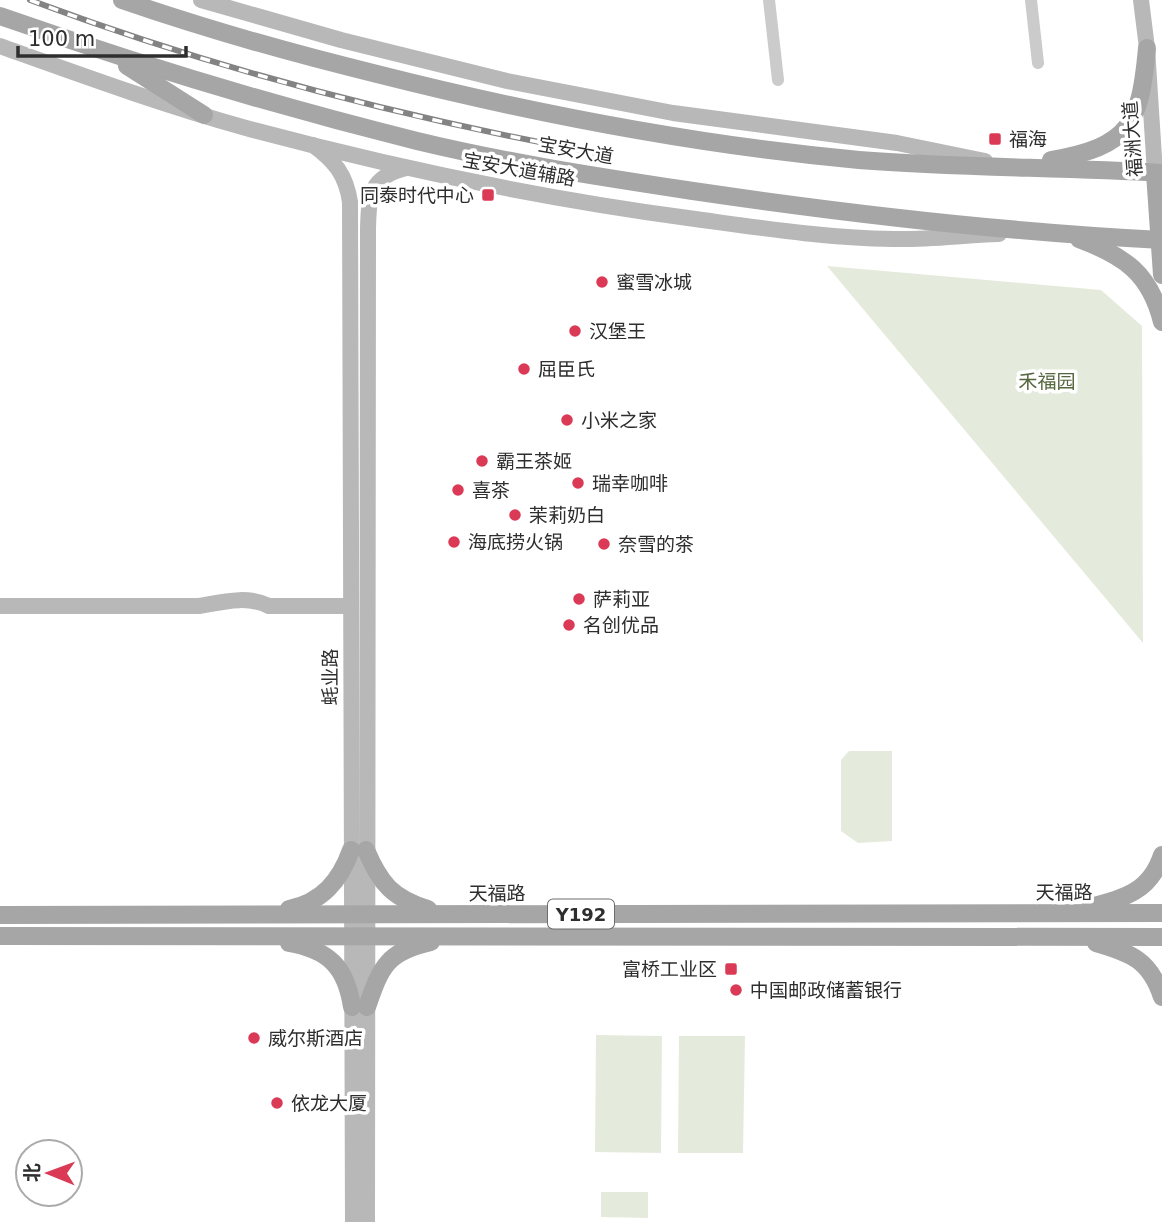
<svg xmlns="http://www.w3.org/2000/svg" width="1162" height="1222" font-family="'DejaVu Sans','Noto Sans SC',sans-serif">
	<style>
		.green { fill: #e5ebdc }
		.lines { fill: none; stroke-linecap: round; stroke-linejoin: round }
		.street { stroke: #cbcbcb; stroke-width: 12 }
		.secondary { stroke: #b8b8b8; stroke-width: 16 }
		.primary { stroke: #a6a6a6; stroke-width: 18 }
		.rail-casing { stroke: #838383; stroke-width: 6 }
		.rail { stroke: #fff; stroke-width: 3.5; stroke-dasharray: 10; stroke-linecap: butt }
		.poi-dot { fill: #da3a55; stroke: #fff; stroke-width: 2.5 }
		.labels { text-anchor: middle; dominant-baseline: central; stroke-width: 7; stroke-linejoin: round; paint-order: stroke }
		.shield { fill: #fff; stroke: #6d6d6d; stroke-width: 2 }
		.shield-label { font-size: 18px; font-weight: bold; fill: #2e2e2e }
		.poi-label { font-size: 19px; fill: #2e2e2e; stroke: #fff; text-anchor: start }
		.street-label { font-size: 19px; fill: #2e2e2e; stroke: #fff }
		.park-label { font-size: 19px; fill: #55673e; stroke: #fff }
	</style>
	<rect width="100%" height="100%" fill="#fff"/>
	<g class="green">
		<polygon points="827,266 1101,290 1142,326 1143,643"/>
		<polygon points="849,751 892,751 892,841 858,843 841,831 841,760"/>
		<polygon points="596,1035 662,1036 661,1153 595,1152"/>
		<polygon points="679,1036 745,1036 743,1153 678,1153"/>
		<polygon points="601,1192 648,1192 648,1218 601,1217"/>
	</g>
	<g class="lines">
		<g class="street">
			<polyline points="769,0 778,80"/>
			<polyline points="1031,0 1038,63"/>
		</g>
		<g class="secondary">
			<polyline points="201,0 341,40 507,81 673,113 897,143 985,161"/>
			<polyline points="1141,0 1147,48 1155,173"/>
			<path d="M0 46C81 75 163 105 246 128 391 167 539 198 688 218 755 227 824 238 893 239 928 240 964 235 999 234"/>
			<path d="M313 145C335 161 346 175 350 202L353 1222"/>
			<path d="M0 606H199C222 602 247 595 269 606H351"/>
			<path d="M367 1222 368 228C369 195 370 177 406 168"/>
		</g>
		<g class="primary">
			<path d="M122 0C206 29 291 53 377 74 535 114 696 145 859 160 959 168 1061 167 1162 173"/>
			<path d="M0 16C137 64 276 106 417 141 508 163 601 177 693 191 849 214 1005 232 1162 240"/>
			<polyline points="127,66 204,115"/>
			<path d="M1051 160C1130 146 1140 125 1147 48"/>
			<polyline points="1155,173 1162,275"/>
			<path d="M1079 239C1124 256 1150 273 1162 322"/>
			<path d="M366 850C380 883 392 898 428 909"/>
			<path d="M1090 907C1124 898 1150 892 1162 855"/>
			<path d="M289 909C322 902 340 881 351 850"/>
			<polyline points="0,915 1162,913"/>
			<polyline points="0,936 1162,937"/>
			<path d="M289 943C329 950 346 967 352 1007"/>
			<path d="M1096 943C1131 953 1150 960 1162 997"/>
			<path d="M367 1007C381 967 386 952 431 942"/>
		</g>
		<g class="rail-casing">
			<path id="rail" d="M30 0C214 69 404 118 597 153"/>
		</g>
		<use href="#rail" class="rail"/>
	</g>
	<g class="poi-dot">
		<rect x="988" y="132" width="14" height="14" rx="3.5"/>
		<rect x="481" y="188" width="14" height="14" rx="3.5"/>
		<circle cx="602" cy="282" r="7"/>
		<circle cx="575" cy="331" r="7"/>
		<circle cx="524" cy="369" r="7"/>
		<circle cx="567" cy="420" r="7"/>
		<circle cx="482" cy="461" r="7"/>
		<circle cx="578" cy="483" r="7"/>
		<circle cx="458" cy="490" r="7"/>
		<circle cx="515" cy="515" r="7"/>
		<circle cx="454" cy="542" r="7"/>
		<circle cx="604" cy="544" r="7"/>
		<circle cx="579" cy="599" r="7"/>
		<circle cx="569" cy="625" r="7"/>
		<rect x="724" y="962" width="14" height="14" rx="3.5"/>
		<circle cx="736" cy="990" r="7"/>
		<circle cx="254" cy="1038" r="7"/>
		<circle cx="277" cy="1103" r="7"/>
	</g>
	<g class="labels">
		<rect class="shield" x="548" y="899.5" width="66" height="29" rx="5"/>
		<g class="shield-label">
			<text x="581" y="914">Y192</text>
		</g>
		<g class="poi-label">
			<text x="1009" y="139">福海</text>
			<text x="474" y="195" text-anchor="end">同泰时代中心</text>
			<text x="616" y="282">蜜雪冰城</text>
			<text x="589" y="331">汉堡王</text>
			<text x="538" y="369">屈臣氏</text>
			<text x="581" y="420">小米之家</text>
			<text x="496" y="461">霸王茶姬</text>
			<text x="592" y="483">瑞幸咖啡</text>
			<text x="472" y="490">喜茶</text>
			<text x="529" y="515">茉莉奶白</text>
			<text x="468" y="542">海底捞火锅</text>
			<text x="618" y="544">奈雪的茶</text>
			<text x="593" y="599">萨莉亚</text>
			<text x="583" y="625">名创优品</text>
			<text x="717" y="969" text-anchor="end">富桥工业区</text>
			<text x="750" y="990">中国邮政储蓄银行</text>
			<text x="268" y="1038">威尔斯酒店</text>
			<text x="291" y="1103">依龙大厦</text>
		</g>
		<g class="street-label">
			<text transform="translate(1132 139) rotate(-94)">福洲大道</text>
			<text transform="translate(576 150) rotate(10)">宝安大道</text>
			<text transform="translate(519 169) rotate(10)">宝安大道辅路</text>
			<text transform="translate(330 677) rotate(-90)">蚝业路</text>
			<text x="1064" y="892">天福路</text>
			<text x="497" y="893">天福路</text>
		</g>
		<g class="park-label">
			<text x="1047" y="381">禾福园</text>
		</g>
	</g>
	<g transform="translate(49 1173) rotate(271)"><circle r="33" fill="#ffffff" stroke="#ababab" stroke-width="2"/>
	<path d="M0-5L12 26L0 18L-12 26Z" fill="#da3a55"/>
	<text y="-10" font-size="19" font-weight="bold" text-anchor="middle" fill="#2e2e2e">北</text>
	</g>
	<path d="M18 46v10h168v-10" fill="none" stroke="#2e2e2e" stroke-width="3.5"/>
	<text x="28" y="46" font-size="21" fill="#2e2e2e" stroke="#ffffff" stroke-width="5" paint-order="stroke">100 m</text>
</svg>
